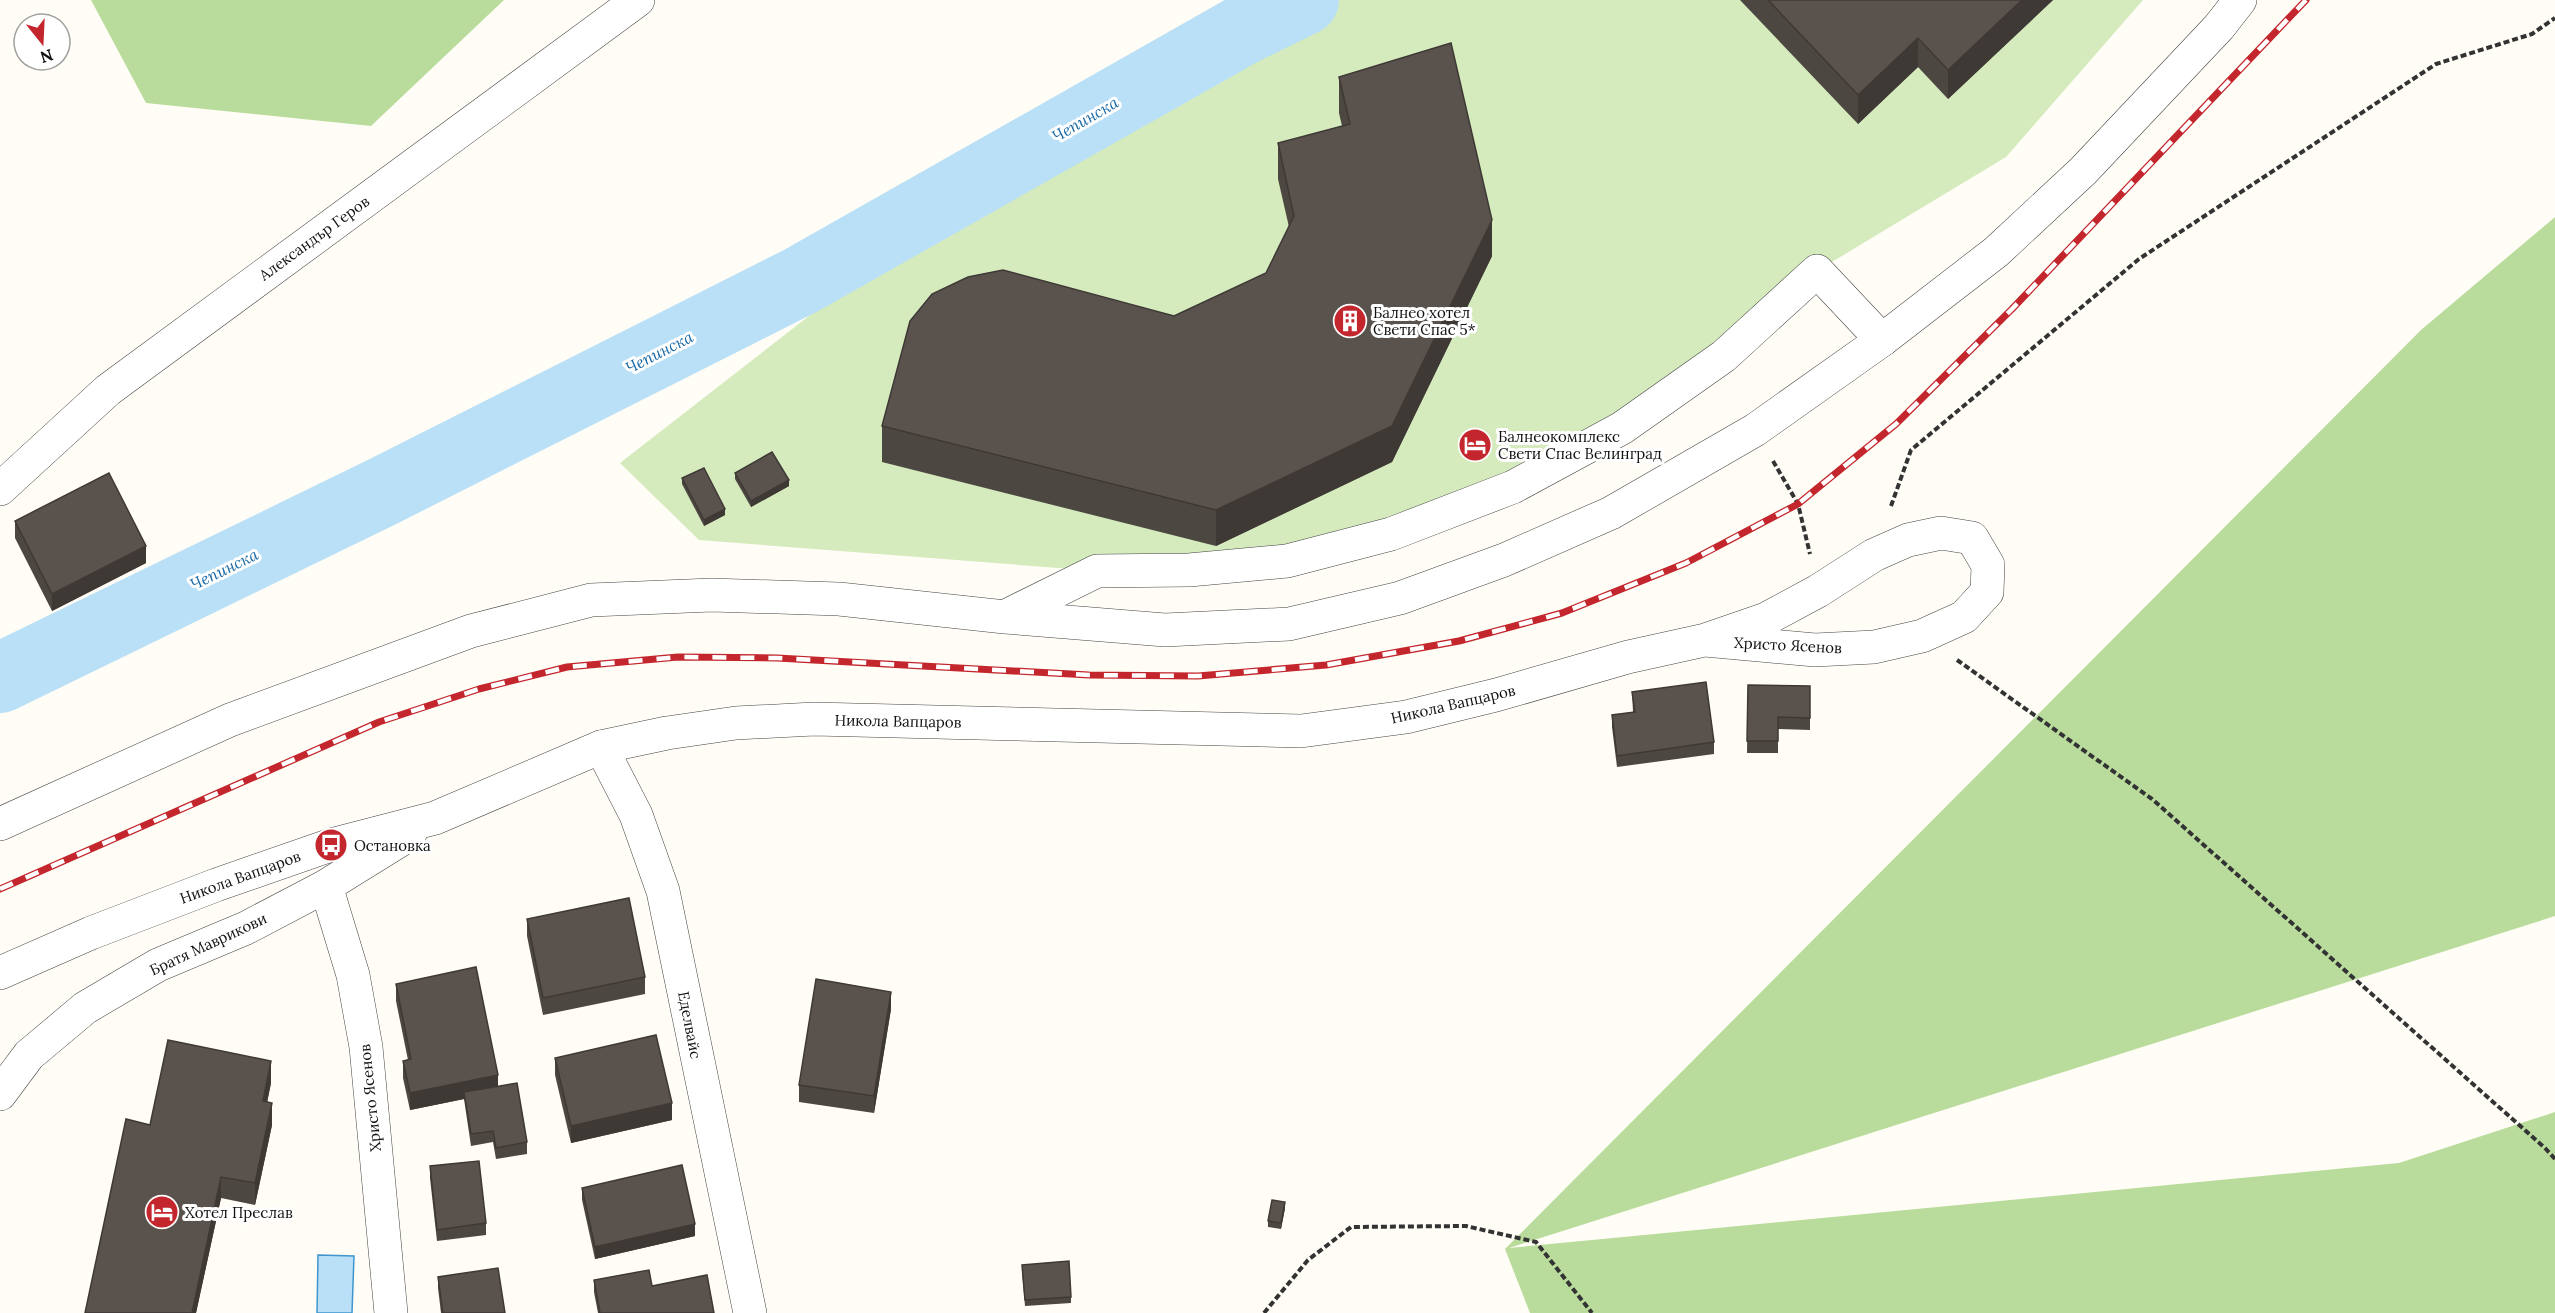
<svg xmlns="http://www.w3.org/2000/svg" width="2555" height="1313" font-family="Lora,serif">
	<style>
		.green { fill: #d5ebbd }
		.forest { fill: #b9dc9c }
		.water { fill: #b9e0f7; stroke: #3f96cf; stroke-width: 1.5 }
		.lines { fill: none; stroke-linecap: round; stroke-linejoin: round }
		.river { stroke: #b9e0f7; stroke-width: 70 }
		.minor-casing { stroke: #444; stroke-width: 34 }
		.path { stroke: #333; stroke-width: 4; stroke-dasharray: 6 3; stroke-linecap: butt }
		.minor { stroke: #fff; stroke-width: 33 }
		.rail-casing { stroke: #c4262e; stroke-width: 7 }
		.rail { stroke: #fff; stroke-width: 4.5; stroke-dasharray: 14; stroke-linecap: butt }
		.wall { fill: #4d4742 }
		.shaded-wall { fill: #3f3936 }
		.building { fill: #5a524d; stroke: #3f3936; stroke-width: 1.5 }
		.labels { text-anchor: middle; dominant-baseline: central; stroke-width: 6; stroke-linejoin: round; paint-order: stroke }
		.street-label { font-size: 15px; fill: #111; stroke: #fff }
		.poi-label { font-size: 15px; fill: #111; stroke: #fff; text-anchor: start }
		.water-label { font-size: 16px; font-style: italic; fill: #1768a6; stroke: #fff }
	</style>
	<rect width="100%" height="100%" fill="#fffdf5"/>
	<polygon class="green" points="1329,0 2143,0 2006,157 1817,271 1724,356 1391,534 1097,571 699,540 620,463 895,249"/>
	<g class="forest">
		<polygon points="91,0 504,0 371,126 146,103"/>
		<polygon points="2555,217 2555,916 1509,1248 2399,1163 2555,1112 2555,1313 1530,1313 1505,1249 2421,330"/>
	</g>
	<polygon class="water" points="318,1255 354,1256 352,1313 317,1313"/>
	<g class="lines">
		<polyline class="river" points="0,678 384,491 802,280 1241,31 1304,0"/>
		<g class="minor-casing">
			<g id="minor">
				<polyline points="0,489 108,390 638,0"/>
				<polyline points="1006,616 1097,571 1189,570 1287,561 1391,534 1513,487 1622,428 1724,356 1817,271 1882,340"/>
				<polyline points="601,747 636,815 663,891 750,1313"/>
				<polyline points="0,824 230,720 471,631 591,600 712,595 839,599 1005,617 1165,630 1289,624 1400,598 1504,560 1611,513 1755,430 1882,340 1996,252 2083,171 2219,27 2240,0"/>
				<polyline points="326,886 353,975 366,1047 391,1313"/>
				<polyline points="0,973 91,933 216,885 331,845 435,818 601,747 667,733 736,723 814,719 1301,731 1406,717 1496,695 1628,657 1705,640 1766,619 1818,591 1874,555 1908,540 1941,533 1972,538 1988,565 1987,592 1964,617 1922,636 1874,647 1815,650 1705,640"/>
				<polyline points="0,1094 29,1055 85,1008 158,965 246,928 326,886 410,834"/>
			</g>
		</g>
		<g class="path">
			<polyline points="1773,461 1798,504 1810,554"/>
			<polyline points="1891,506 1911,450 2139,259 2436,64 2532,34 2555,18"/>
			<polyline points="1957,660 2152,799 2545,1148 2555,1159"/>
			<polyline points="1264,1313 1308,1260 1351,1227 1466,1226 1536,1242 1592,1313"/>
		</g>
		<use href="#minor" class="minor"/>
		<g class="rail-casing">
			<polyline id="rail" points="0,889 379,722 479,689 567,667 678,657 777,658 1089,675 1198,676 1326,665 1459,641 1562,613 1686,563 1798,504 1896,424 2012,309 2306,0"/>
		</g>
		<use href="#rail" class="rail"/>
	</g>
	<g class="wall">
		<polygon points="1740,0 2053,0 1948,99 1918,67 1858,124"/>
		<polygon points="1339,77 1492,256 1392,462 1216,546 882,462 882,426 1174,316 1266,273 1289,227 1278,179 1278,143 1342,126 1339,113"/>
		<polygon points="735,473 789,486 751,507 735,479"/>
		<polygon points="682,478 725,515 704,526 682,484"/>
		<polygon points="15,521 146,563 52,611 15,538"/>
		<polygon points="1748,685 1810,686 1810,730 1778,729 1778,753 1747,753"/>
		<polygon points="1632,692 1714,742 1714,754 1617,767 1612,727 1612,715 1633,712"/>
		<polygon points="527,919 645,977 645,994 543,1015 527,936"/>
		<polygon points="396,984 498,1086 527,1142 527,1154 496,1159 493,1142 471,1146 464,1099 410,1110 403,1078 403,1061 408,1060 396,1001"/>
		<polygon points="891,1009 874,1113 799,1102 799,1085"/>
		<polygon points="555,1058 672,1120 571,1143 555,1075"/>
		<polygon points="271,1083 267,1102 272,1125 255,1205 221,1198 196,1313 85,1313"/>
		<polygon points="430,1166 486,1223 486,1235 437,1241 430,1178"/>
		<polygon points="582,1188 695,1236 595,1259 582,1200"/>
		<polygon points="1285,1208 1281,1229 1268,1227 1268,1221"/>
		<polygon points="1022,1271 1071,1297 1071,1303 1025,1306"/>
		<polygon points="438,1277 505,1313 441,1313 438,1288"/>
		<polygon points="594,1280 652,1286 714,1313 598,1313 594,1292"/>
	</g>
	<g class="shaded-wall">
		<polygon points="2022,0 2053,0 1948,99 1948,70"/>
		<polygon points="1918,38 1918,67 1858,124 1858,95"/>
		<polygon points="1492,220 1492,256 1392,462 1216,546 1216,510"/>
		<polygon points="789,480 789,486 751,507 751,501"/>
		<polygon points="725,509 725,515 704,526 704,520"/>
		<polygon points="146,546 146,563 52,611 52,594"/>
		<polygon points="891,992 891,1009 874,1113 874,1096"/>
		<polygon points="271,1061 271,1083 263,1123 263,1101"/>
		<polygon points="498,1075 498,1092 464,1092 464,1099 410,1110 410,1093"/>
		<polygon points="272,1103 272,1125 255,1205 255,1183"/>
		<polygon points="672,1103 672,1120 571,1143 571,1126"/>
		<polygon points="221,1177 221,1198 196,1313 192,1313"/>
		<polygon points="1285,1202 1285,1208 1281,1229 1281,1223"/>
		<polygon points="695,1224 695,1236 595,1259 595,1247"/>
	</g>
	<g class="building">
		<polygon points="1768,0 2022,0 1948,70 1918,38 1858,95"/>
		<polygon points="1451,43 1492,220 1392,426 1216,510 882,426 910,321 932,294 968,277 1003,270 1174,316 1266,273 1294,216 1278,143 1350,124 1339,77"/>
		<polygon points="772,452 789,480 751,501 735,473"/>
		<polygon points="704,468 725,509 704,520 682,478"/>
		<polygon points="109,473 146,546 52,594 15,521"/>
		<polygon points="1706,682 1714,742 1617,756 1612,715 1635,712 1632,692"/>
		<polygon points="1748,685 1810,686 1810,718 1778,717 1778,741 1747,741"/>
		<polygon points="629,898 645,977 543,998 527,919"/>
		<polygon points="476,967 498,1075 410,1093 403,1061 411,1059 396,984"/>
		<polygon points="816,979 891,992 874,1096 799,1085"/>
		<polygon points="656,1035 672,1103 571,1126 555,1058"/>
		<polygon points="168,1040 271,1061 263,1101 272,1103 255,1183 221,1177 192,1313 85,1313 126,1119 150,1125"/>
		<polygon points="517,1083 527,1142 496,1148 493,1131 471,1134 464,1092"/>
		<polygon points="479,1161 486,1223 437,1230 430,1166"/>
		<polygon points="682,1165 695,1224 595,1247 582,1188"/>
		<polygon points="1272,1200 1285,1202 1281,1223 1268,1221"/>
		<polygon points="1069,1261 1071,1297 1025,1300 1022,1265"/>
		<polygon points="498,1268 505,1313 443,1313 438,1277"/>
		<polygon points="649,1270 652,1286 707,1275 714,1313 600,1313 594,1280"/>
	</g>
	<defs>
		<g id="building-disc" transform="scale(1.725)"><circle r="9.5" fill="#c4262e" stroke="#fff"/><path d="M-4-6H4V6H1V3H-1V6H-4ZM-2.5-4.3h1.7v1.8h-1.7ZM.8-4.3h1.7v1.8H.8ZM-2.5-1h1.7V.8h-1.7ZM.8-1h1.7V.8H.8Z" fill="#fff"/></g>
		<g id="hotel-disc" transform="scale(1.725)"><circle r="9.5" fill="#c4262e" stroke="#fff"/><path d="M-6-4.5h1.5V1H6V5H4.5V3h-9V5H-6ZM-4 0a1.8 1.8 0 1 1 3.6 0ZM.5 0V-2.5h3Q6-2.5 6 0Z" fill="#fff"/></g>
		<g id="bus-disc" transform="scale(1.725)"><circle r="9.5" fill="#c4262e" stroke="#fff"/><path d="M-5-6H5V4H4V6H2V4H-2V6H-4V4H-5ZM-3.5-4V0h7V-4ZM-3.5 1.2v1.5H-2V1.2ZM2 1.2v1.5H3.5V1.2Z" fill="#fff"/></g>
	</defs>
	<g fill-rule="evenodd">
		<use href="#building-disc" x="1350" y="321"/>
		<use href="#hotel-disc" x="1475" y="445"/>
		<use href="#bus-disc" x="331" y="845"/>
		<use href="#hotel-disc" x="162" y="1212"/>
	</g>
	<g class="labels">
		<g class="street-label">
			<text transform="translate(314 238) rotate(-36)">Александър Геров</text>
			<text transform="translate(1788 645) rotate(3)">Христо Ясенов</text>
			<text transform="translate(1453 704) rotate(-13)">Никола Вапцаров</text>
			<text transform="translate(898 721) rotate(1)">Никола Вапцаров</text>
			<text transform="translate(240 877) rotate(-20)">Никола Вапцаров</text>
			<text transform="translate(208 944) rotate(-25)">Братя Маврикови</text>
			<text transform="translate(690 1025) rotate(79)">Еделвайс</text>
			<text transform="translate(370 1098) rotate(-96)">Христо Ясенов</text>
		</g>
		<g class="poi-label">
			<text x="1373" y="312">Балнео хотел<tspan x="1373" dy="17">Свети Спас 5*</tspan></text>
			<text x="1498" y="436">Балнеокомплекс<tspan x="1498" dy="17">Свети Спас Велинград</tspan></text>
			<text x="354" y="845">Остановка</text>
			<text x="185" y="1212">Хотел Преслав</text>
		</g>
		<g class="water-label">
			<text transform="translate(1085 119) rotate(-30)">Чепинска</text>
			<text transform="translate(659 352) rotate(-27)">Чепинска</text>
			<text transform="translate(224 569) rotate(-26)">Чепинска</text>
		</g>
	</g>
	<g transform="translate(42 42) rotate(162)"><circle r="28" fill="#ffffff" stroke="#a0a0a0" stroke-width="1.5"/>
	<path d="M0-4.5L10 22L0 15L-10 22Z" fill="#c4262e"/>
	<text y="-9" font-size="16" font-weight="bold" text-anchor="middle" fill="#111111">N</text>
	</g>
</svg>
